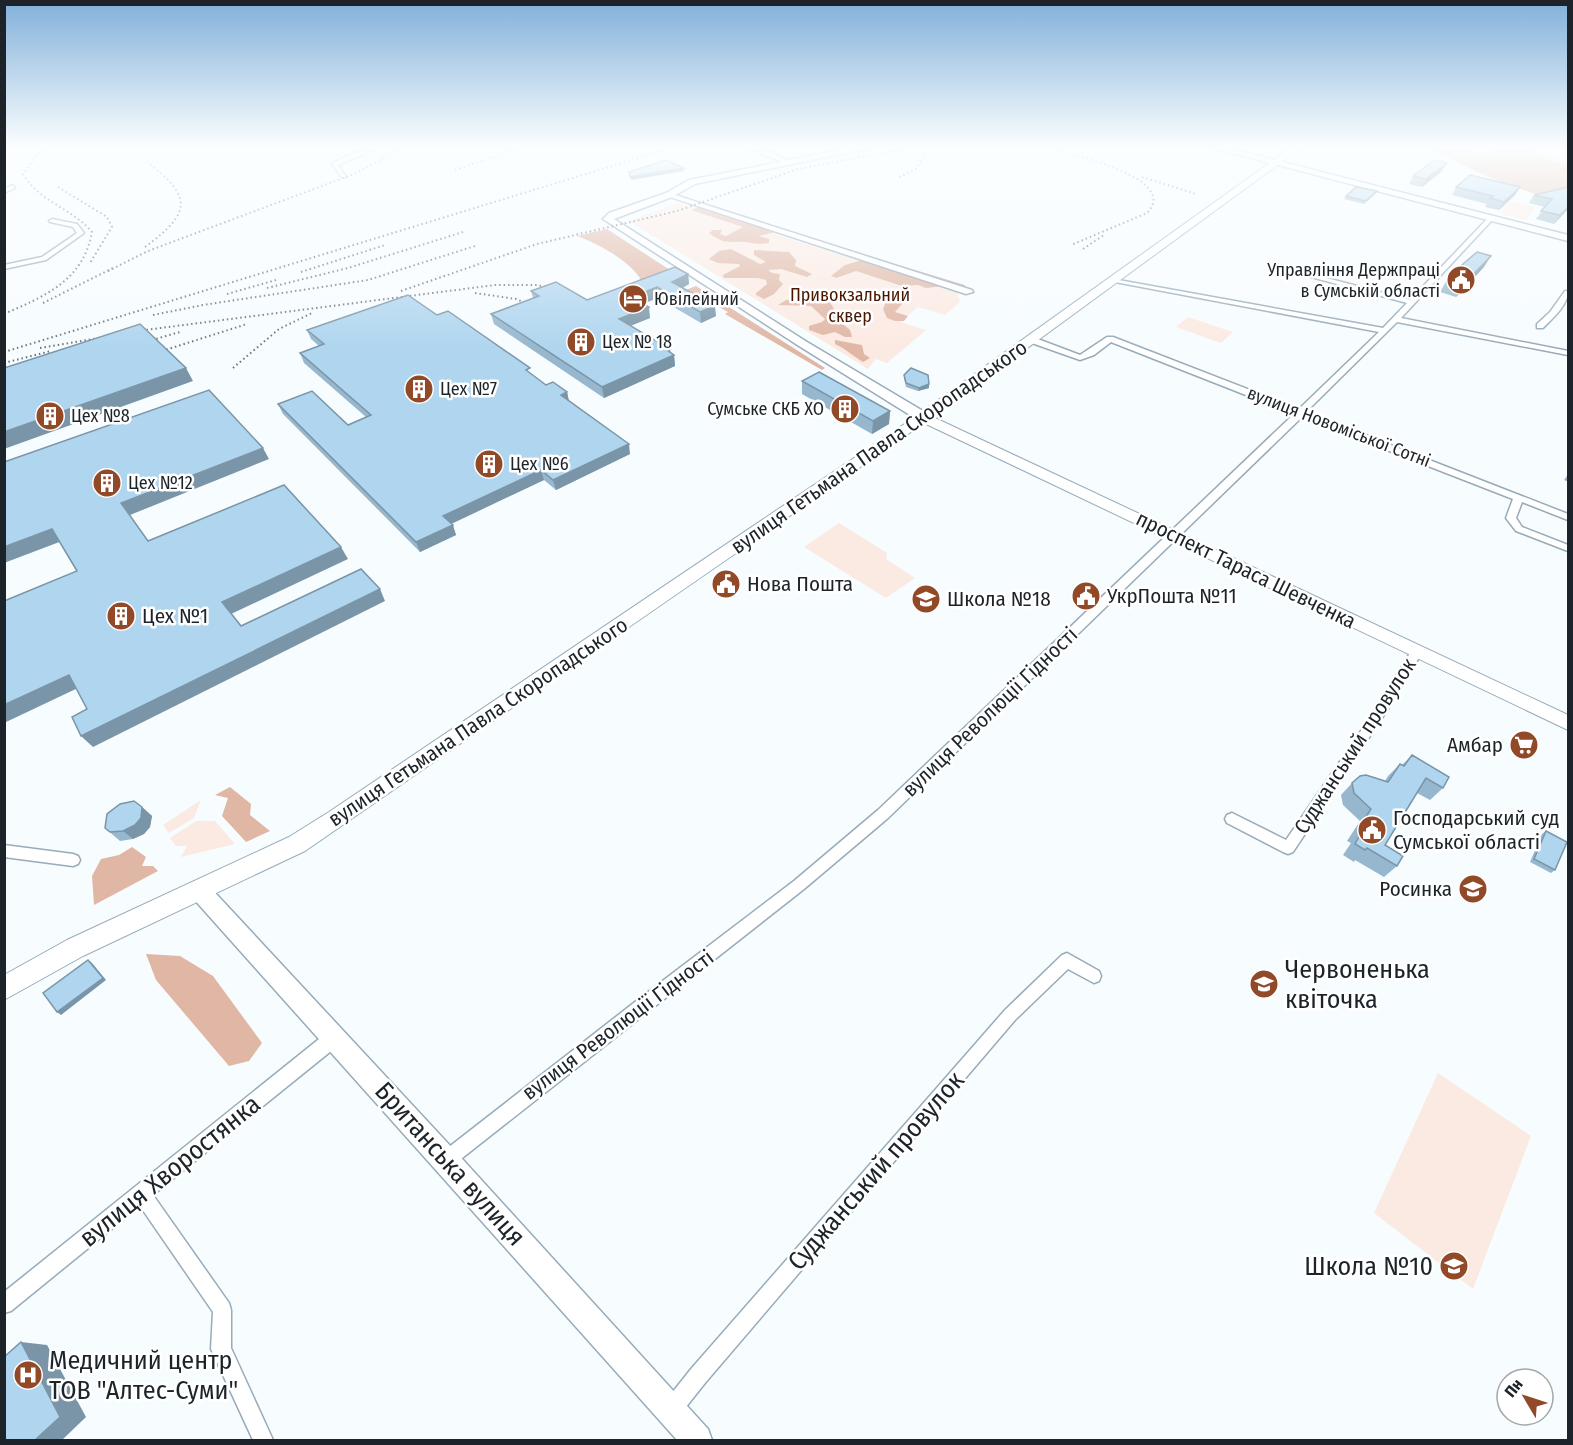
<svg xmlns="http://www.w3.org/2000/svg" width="1573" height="1445" font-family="'Fira Sans Condensed',sans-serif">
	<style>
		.green { fill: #fbeae2 }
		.forest { fill: #e0b6a4 }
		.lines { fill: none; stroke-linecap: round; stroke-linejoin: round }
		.minor-casing { stroke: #97abba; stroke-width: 3 }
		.secondary-casing { stroke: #97abba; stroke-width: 3 }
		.primary-casing { stroke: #97abba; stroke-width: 2 }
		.minor { fill: #fff; fill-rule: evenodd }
		.secondary { fill: #fff; fill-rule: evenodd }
		.primary { fill: #fff; fill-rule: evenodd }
		.rail { stroke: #6b7277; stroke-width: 2; stroke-dasharray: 1.5 3; stroke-linecap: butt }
		.wall { fill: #96b7ce }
		.shaded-wall { fill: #7a95a7 }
		.building { fill: #afd5ef; stroke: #7a95a7; stroke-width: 1.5 }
		.labels { text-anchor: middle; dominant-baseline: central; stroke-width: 5; stroke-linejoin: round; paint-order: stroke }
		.far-poi-label { font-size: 18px; fill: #1c242a; stroke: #fff; text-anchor: start }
		.far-park-label { font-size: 18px; fill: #491700; stroke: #fff }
		.far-street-label { font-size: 18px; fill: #1c242a; stroke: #fff }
		.street-label { font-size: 21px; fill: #1c242a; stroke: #fff }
		.poi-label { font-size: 21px; fill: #1c242a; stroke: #fff; text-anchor: start }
		.near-poi-label { font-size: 26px; fill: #1c242a; stroke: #fff; text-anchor: start }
		.near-street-label { font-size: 26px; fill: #1c242a; stroke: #fff }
	</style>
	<rect width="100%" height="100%" fill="#f7fcff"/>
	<g class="green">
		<polygon points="1462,147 1568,147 1568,202 1493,168"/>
		<polygon points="1511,201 1537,207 1525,220 1498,213"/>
		<polygon points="678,203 957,292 960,302 945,315 918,307 900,322 926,330 887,363 876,359 868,369 629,221"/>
		<polygon points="1188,317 1233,332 1221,343 1176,327"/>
		<polygon points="839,523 887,553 886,559 915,578 886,598 804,547"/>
		<polygon points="201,800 194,818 169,833 163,825"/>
		<polygon points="196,821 215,821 235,844 181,857 187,846 176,846 170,838"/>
		<polygon points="1438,1073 1531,1136 1473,1289 1374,1213"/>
	</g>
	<g class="forest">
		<polygon points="1424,147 1468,147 1474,152 1493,153 1494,147 1529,149 1553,162 1568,164 1568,206 1491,178"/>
		<path d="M701 206 716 207 783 230 759 236 769 239V243C759 245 754 243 745 242 728 241 725 245 709 233L713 230H722L720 234 726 236 743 227 691 210Z"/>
		<path d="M607 229 673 272 638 285 640 278C627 259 598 244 577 236Z"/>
		<polygon points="731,249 760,264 766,262 754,255 754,250 789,252 796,260 795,266 812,274 807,277 781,269 768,270 772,273 780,274 779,280 783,284 774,294 764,299 756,295 756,293 767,284 766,280 758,278 724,278 723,275 740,266 739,264 718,263 709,259 719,251"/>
		<polygon points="872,257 965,285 965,289 944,286 926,288 918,285 902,286 856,271 836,278 831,276 845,265"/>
		<polygon points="696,286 825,368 822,370 725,314 728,312 715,305 711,306 683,291"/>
		<path d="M810 289 819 293 817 295C829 299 835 306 836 318L850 330 852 337H845L835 332 823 335 809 330V326L822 322 825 319 811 306 778 305 786 300H804L807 296 805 290Z"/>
		<polygon points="894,295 904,302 895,312 908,316 904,321 895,321 887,318 883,309 888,297"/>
		<path d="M835 340 862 345 864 354 870 358 863 362C853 356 846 349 835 344Z"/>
		<polygon points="230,787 251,804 250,815 270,831 246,842 222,816 228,798 215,795"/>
		<polygon points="132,847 146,857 142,866 153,866 158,871 94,905 92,876 101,859 119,855"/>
		<polygon points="146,954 180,956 213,976 262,1043 249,1061 229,1066 156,980"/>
	</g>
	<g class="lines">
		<g class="minor-casing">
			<g id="minor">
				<polygon points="372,147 380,147 338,165 346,177 342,177 332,164 343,158"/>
				<path d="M746 147C762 147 777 154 791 163L786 164Z"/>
				<polygon points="13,185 15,188 4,193 4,189"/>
				<polygon points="669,193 972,290 973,292 966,294 667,196"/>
				<polygon points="1489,217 1494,218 1401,318 1568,351 1568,355 1397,322 1306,412 1568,514 1568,520 1522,502 1516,518 1522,527 1568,545 1568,551 1516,531 1506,518 1513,499 1302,417 888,818 804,889 452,1166 446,1168 440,1166 438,1160 440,1154 635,1002 794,881 878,810 1294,414 1111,342 1094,355 1080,360 1029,342 1029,338 1035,338 1080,355 1107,337 1113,337 1299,409 1379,332 1115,282 1112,280 1113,279 1383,328 1407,303 1274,267 1277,265 1410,300"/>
				<polygon points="52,219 77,224 84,233 46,260 4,269 4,265 42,257 77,233 73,227 50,222 49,221"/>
				<path d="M1565 291H1568C1568 305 1553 318 1543 328H1537V324L1550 312Z"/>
				<polygon points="1417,647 1423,651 1388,709 1293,852 1288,854 1283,852 1227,823 1225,819 1227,815 1232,813 1286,840 1380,703 1413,648"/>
				<polygon points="4,845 73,854 78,856 80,860 78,864 73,866 4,857"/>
				<polygon points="1067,953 1099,971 1101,976 1099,981 1094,983 1068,969 1015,1020 705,1383 678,1417 671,1420 664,1417 661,1410 664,1403 691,1369 1005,1010 1062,955"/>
				<polygon points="335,1029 341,1031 343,1037 341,1043 153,1195 229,1303 231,1310 231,1348 273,1440 253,1440 211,1349 213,1312 140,1206 11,1311 4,1313 4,1292 329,1031"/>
			</g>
		</g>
		<g class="secondary-casing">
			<g id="secondary">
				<polygon points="856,147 875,147 695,184 672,197 614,219 807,342 928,414 929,417 928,420 918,420 799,346 603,219 609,213 666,193 689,180"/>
				<polygon points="1209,147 1224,147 1568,235 1568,241"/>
				<polygon points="199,881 206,883 455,1151 708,1429 712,1440 677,1440 192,897 189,890 192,883"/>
			</g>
		</g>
		<g class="primary-casing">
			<polygon id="primary" points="1292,147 1302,147 933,417 1568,715 1568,730 924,423 305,851 83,956 4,1000 4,975 67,940 289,837 329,812 906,423"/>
		</g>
		<use href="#minor" class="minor"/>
		<use href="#secondary" class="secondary"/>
		<use href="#primary" class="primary"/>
		<g class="rail">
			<path d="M1048 147C1070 154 1181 178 1147 213L1071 245"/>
			<polyline points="455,170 523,147"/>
			<polyline points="899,177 916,169 927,150 932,147"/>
			<polyline points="1142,177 1196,194"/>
			<polyline points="58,187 107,217 112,227 90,263"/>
			<path d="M145 247C194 211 191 196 146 161"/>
			<polyline points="1083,249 1104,235"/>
			<polyline points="108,271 148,251 354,174 404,147"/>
			<polyline points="301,272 385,245"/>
			<polyline points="267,288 348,268 463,232"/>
			<polyline points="401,291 537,244 677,211 798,169 913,147"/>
			<polyline points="475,293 516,299 538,308"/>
			<polyline points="227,294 276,280"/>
			<polyline points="43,303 115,267"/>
			<path d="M4 314C45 296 83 281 92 232 72 208 39 202 23 174L39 153 47 147"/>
			<polyline points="153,315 203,305 368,280 475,246"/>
			<polyline points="152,340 180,332"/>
			<polyline points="40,348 145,330 495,285 537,285 560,290"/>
			<polyline points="162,351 247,324"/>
			<polyline points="4,352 674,147"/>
			<polyline points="4,363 51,351"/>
			<polyline points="233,368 279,329 312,313"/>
		</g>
	</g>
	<g class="wall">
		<polygon points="1442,171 1422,187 1409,184 1413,176"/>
		<polygon points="1456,187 1515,195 1499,210 1485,207 1487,204 1452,195"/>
		<polygon points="1569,187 1569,208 1554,224 1536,219 1545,207 1529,203 1534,195"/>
		<polygon points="1375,194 1364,204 1344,199 1346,196"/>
		<polygon points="1484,267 1456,297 1440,292 1447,280"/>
		<polygon points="688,274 689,284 683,288 716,316 701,323 658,298 643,304 650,318 631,326 674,355 675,366 604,398 494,324 491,314 533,298 531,291 587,300"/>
		<polygon points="437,315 531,374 546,385 567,392 569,401 630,454 556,490 544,480 451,523 456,535 420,552 283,414 278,404 348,425 366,417 304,363 300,353 319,346 311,339 307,330"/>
		<polygon points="904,375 929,384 929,388 918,391 906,387 904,378"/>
		<polygon points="802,381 890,411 889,424 872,434 802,394"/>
		<polygon points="1569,473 1569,482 1564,480"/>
		<polygon points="1412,755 1443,788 1430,800 1417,793 1385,845 1397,866 1384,877 1355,860 1354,862 1343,855 1351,843 1347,841 1360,821 1343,805 1341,795 1352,783 1385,781 1388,776 1400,764 1402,765"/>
		<polygon points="142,807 152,816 150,827 144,834 133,839 120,841 105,828"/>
		<polygon points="1546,831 1555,870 1551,873 1530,862 1542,834"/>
	</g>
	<g class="shaded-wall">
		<polygon points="1447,163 1442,171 1422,187 1426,179"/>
		<polygon points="684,168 684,171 631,180 630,177"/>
		<polygon points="1520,187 1515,195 1499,210 1504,202"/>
		<polygon points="1569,206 1569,208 1554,224 1560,215"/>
		<polygon points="1491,256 1484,267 1456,297 1463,285"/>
		<polygon points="688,274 689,284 673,292 672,282"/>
		<polygon points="657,287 658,298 633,307 632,297"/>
		<polygon points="715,306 716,316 701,323 700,312"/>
		<polygon points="649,307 650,318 621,329 619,319"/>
		<polygon points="670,349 671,356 674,355 675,366 604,398 602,387"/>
		<polygon points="186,368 193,381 4,449 4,432"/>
		<polygon points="929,384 929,388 918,391 919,388"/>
		<polygon points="567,392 569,402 561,395"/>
		<polygon points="890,411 889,424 872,434 873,421"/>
		<polygon points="629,444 630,454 556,490 553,480"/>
		<polygon points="263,448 269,459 130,515 121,503"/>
		<polygon points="541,470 544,480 447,526 443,516"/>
		<polygon points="453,525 456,535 420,552 416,542"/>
		<polygon points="52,529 62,541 4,563 4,547"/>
		<polygon points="341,547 348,559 231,614 222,602"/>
		<polygon points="380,589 385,601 93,747 81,736"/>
		<polygon points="69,675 80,687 4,723 4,705"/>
		<polygon points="142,807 152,816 150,827 144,834 133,839 123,831"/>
		<polygon points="88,960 92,963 106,980 61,1015 57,1012"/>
		<polygon points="21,1342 47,1345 86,1417 62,1440 35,1440"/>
	</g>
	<g class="building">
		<polygon points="666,160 684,168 630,177 629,172"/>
		<polygon points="1434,160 1447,163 1426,179 1413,176"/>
		<polygon points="1470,175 1520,187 1504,202 1490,198 1493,196 1456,187"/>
		<polygon points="1356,187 1377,191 1366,201 1346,196"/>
		<polygon points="1569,187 1569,206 1560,215 1541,211 1552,199 1534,195"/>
		<polygon points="1477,252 1491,256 1463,285 1447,280 1463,264"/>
		<polygon points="675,267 688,274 672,282 715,306 700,312 657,287 632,297 649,307 619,319 670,349 667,350 674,355 602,387 491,314 539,296 531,291 556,282 587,300"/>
		<polygon points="408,295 437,315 448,311 530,368 526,370 546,385 553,382 567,392 561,395 629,444 553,480 541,470 443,516 453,525 416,542 278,404 312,391 348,425 371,415 300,353 324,344 307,330"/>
		<polygon points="140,324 186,368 4,432 4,368"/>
		<polygon points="911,368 928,375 929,384 919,388 906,383 904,375"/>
		<polygon points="819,372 890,411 873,421 802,381"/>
		<polygon points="209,390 263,448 121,503 148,541 284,485 341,547 222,602 241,626 361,569 380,589 81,736 72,717 87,709 69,675 4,705 4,601 77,571 52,529 4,547 4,462"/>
		<polygon points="1412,755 1449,777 1443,788 1426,778 1385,845 1403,856 1397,866 1367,848 1365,850 1355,844 1362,831 1358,829 1371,809 1354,793 1352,783 1360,776 1366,775 1388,782 1400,764 1404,766"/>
		<polygon points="134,801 142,807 141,818 135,825 123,831 110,832 105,828 107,814 120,804"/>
		<polygon points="1546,831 1567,842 1555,870 1534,859"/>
		<polygon points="88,960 103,978 57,1012 43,993"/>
		<polygon points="21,1342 60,1417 35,1440 4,1440 4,1357"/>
	</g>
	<linearGradient id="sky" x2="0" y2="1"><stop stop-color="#81b0da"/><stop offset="0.42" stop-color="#fbfeff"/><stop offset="1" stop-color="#fbfeff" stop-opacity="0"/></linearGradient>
	<rect width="1573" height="350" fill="url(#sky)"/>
	<defs>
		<g id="civic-disc" transform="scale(1.5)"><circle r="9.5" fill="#914927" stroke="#fff"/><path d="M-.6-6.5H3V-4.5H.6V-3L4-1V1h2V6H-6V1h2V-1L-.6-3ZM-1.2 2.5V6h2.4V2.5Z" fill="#fff"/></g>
		<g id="hotel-disc" transform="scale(1.5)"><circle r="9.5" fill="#914927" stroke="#fff"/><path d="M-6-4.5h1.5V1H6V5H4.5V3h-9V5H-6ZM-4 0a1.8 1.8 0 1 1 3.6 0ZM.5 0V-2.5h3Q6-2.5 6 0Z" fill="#fff"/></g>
		<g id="building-disc" transform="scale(1.5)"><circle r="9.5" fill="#914927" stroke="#fff"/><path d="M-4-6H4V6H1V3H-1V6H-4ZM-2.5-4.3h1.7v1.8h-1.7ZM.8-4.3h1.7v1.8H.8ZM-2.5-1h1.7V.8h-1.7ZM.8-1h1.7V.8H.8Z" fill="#fff"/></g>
		<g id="school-disc" transform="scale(1.5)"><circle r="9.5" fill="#914927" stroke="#fff"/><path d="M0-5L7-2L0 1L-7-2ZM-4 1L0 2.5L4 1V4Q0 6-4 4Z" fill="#fff"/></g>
		<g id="supermarket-disc" transform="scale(1.5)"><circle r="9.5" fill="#914927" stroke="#fff"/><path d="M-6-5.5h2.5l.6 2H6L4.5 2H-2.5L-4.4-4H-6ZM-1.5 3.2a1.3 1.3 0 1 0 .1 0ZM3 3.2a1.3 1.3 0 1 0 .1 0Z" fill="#fff"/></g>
		<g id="hospital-disc" transform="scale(1.5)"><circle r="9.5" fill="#914927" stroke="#fff"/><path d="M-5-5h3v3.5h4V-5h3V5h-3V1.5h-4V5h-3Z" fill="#fff"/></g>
	</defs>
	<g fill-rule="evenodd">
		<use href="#civic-disc" x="1461" y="280"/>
		<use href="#hotel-disc" x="633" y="299"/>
		<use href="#building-disc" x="581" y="342"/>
		<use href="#building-disc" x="419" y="389"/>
		<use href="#building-disc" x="845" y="409"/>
		<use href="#building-disc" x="50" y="416"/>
		<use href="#building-disc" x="489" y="464"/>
		<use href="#building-disc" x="107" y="483"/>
		<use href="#civic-disc" x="726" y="584"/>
		<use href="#civic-disc" x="1086" y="596"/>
		<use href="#school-disc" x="926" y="599"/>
		<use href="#building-disc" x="121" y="616"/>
		<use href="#supermarket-disc" x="1524" y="745"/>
		<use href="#civic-disc" x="1372" y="830"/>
		<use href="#school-disc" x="1473" y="889"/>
		<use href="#school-disc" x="1264" y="984"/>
		<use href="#school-disc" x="1454" y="1266"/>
		<use href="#hospital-disc" x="28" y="1375"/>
	</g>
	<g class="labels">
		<g class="far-poi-label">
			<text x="1440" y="270" text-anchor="end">Управління Держпраці<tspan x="1440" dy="21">в Сумській області</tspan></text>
			<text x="654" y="299">Ювілейний</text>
			<text x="602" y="342">Цех № 18</text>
			<text x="440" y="389">Цех №7</text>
			<text x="824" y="409" text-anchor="end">Сумське СКБ ХО</text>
			<text x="71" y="416">Цех №8</text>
			<text x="510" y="464">Цех №6</text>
			<text x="128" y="483">Цех №12</text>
		</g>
		<g class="far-park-label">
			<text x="850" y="295">Привокзальний<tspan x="850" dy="21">сквер</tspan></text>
		</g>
		<g class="far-street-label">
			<text transform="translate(1339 427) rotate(21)">вулиця Новоміської Сотні</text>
		</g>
		<g class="street-label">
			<text transform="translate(879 447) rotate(-35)">вулиця Гетьмана Павла Скоропадського</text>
			<text transform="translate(1246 570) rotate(26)">проспект Тараса Шевченка</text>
			<text transform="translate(990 712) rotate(-44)">вулиця Революції Гідності</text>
			<text transform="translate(478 722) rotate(-34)">вулиця Гетьмана Павла Скоропадського</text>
			<text transform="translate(1355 746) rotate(-57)">Суджанський провулок</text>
			<text transform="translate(618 1025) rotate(-37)">вулиця Революції Гідності</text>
		</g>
		<g class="poi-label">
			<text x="747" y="584">Нова Пошта</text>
			<text x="1107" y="596">УкрПошта №11</text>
			<text x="947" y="599">Школа №18</text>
			<text x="142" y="616">Цех №1</text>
			<text x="1503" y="745" text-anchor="end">Амбар</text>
			<text x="1393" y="818">Господарський суд<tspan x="1393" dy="24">Сумської області</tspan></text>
			<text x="1452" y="889" text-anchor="end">Росинка</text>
		</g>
		<g class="near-poi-label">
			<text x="1285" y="969">Червоненька<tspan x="1285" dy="30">квіточка</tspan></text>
			<text x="1433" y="1266" text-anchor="end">Школа №10</text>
			<text x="49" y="1360">Медичний центр<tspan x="49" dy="30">ТОВ "Алтес-Суми"</tspan></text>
		</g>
		<g class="near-street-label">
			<text transform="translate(450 1164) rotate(48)">Британська вулиця</text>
			<text transform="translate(170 1171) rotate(-39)">вулиця Хворостянка</text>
			<text transform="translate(876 1171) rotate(-49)">Суджанський провулок</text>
		</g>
	</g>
	<rect width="1573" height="1445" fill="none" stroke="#1c242a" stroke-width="12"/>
	<g transform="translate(1525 1397) rotate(309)"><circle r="28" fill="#ffffff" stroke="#a4a7aa" stroke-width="1.5"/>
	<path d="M0-4.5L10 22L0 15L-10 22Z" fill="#914927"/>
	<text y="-9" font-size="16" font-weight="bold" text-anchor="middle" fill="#1c242a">Пн</text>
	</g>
</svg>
